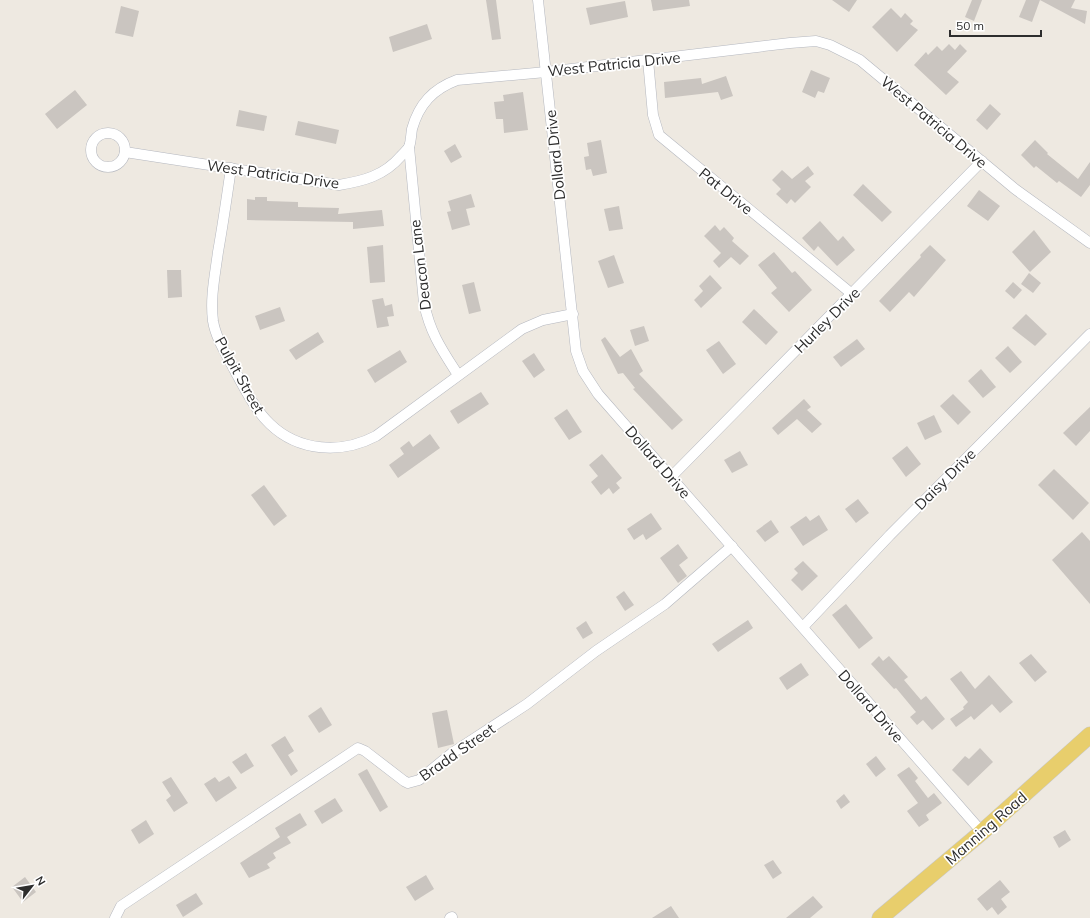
<svg xmlns="http://www.w3.org/2000/svg" width="1090" height="918" font-family="Mulish,sans-serif">
	<style>
		.building { fill: #cac5c0 }
		.lines { fill: none; stroke-linecap: round; stroke-linejoin: round }
		.minor-casing { stroke: #b4b7bf; stroke-width: 11 }
		.primary-casing { stroke: #c8c8c8; stroke-width: 17 }
		.minor { stroke: #fff; stroke-width: 10 }
		.primary { stroke: #e8ce6c; stroke-width: 16 }
		.labels { text-anchor: middle; dominant-baseline: central; stroke-width: 3.5; stroke-linejoin: round; paint-order: stroke }
		.street-label { font-size: 15px; fill: #2d2d2d; stroke: #fff }
	</style>
	<rect width="100%" height="100%" fill="#eee9e1"/>
	<g class="building">
		<polygon points="486,0 496,0 501,39 492,40"/>
		<polygon points="651,0 689,0 690,6 653,11"/>
		<polygon points="832,0 857,0 849,12"/>
		<polygon points="972,0 982,0 974,21 965,17"/>
		<polygon points="1026,0 1040,0 1032,22 1019,17"/>
		<polygon points="1040,0 1075,0 1071,8 1087,11 1085,24"/>
		<polygon points="625,1 628,17 590,25 586,8"/>
		<polygon points="121,6 139,11 133,37 115,33"/>
		<polygon points="891,8 901,18 905,13 913,21 910,24 918,30 897,52 872,27"/>
		<polygon points="427,24 432,39 393,52 389,37"/>
		<polygon points="949,44 955,50 960,44 967,51 947,72 959,82 946,95 914,65 926,52 928,55 937,46 942,51"/>
		<polygon points="811,70 830,78 824,93 818,91 815,98 802,92"/>
		<polygon points="726,76 733,96 721,100 718,92 665,98 664,82 701,78 702,84"/>
		<polygon points="75,90 87,105 57,129 45,114"/>
		<polygon points="523,92 528,130 504,133 503,119 496,119 494,102 504,101 503,95"/>
		<polygon points="990,104 1001,114 987,130 976,120"/>
		<polygon points="239,110 267,116 264,131 236,126"/>
		<polygon points="298,121 339,130 336,144 295,135"/>
		<polygon points="601,140 607,173 593,176 591,169 586,170 584,157 589,156 587,143"/>
		<polygon points="1035,140 1048,153 1047,154 1078,179 1090,162 1090,185 1081,197 1059,181 1057,183 1036,166 1034,168 1021,155"/>
		<polygon points="455,144 462,157 451,163 444,151"/>
		<polygon points="808,166 814,174 805,181 811,187 795,203 791,199 787,204 776,194 781,189 772,180 782,170 792,179"/>
		<polygon points="863,184 892,212 882,222 853,195"/>
		<polygon points="979,190 1000,206 988,221 967,206"/>
		<polygon points="471,194 475,207 466,209 470,225 452,230 447,212 451,211 448,201"/>
		<polygon points="255,197 267,197 267,201 298,202 298,207 339,208 338,214 382,210 384,226 353,229 353,222 247,220 247,199 255,200"/>
		<polygon points="619,206 623,229 609,231 604,209"/>
		<polygon points="820,221 838,241 843,236 855,250 837,266 818,246 814,251 802,238"/>
		<polygon points="715,225 720,231 724,227 734,238 732,241 749,256 740,265 731,257 719,268 713,261 721,253 704,236"/>
		<polygon points="1034,230 1051,252 1030,272 1012,252"/>
		<polygon points="383,245 385,282 370,283 367,247"/>
		<polygon points="930,245 946,260 914,297 909,292 890,312 879,301 921,257 920,255"/>
		<polygon points="774,252 792,273 795,271 812,290 789,312 771,293 777,288 758,265"/>
		<polygon points="614,255 624,283 608,288 598,261"/>
		<polygon points="167,270 181,270 182,297 168,298"/>
		<polygon points="1029,273 1041,283 1033,293 1021,284"/>
		<polygon points="710,275 722,288 701,308 694,300 703,291 699,286"/>
		<polygon points="474,282 481,311 469,314 462,285"/>
		<polygon points="1013,282 1022,290 1014,299 1005,291"/>
		<polygon points="383,298 385,306 392,304 394,316 387,317 389,326 377,328 372,300"/>
		<polygon points="280,307 285,321 260,330 255,316"/>
		<polygon points="754,309 778,332 766,345 742,322"/>
		<polygon points="1026,314 1047,334 1035,346 1012,328"/>
		<polygon points="644,326 649,341 635,346 630,330"/>
		<polygon points="318,332 324,342 296,360 289,350"/>
		<polygon points="605,337 620,357 631,349 643,371 639,374 683,420 672,430 633,389 635,388 623,373 618,374 601,340"/>
		<polygon points="857,339 865,349 841,367 833,357"/>
		<polygon points="719,341 736,364 723,374 706,350"/>
		<polygon points="1008,346 1022,362 1010,373 995,358"/>
		<polygon points="400,350 407,362 375,383 367,370"/>
		<polygon points="534,353 545,370 534,378 522,361"/>
		<polygon points="981,369 996,387 983,398 968,381"/>
		<polygon points="481,392 489,404 458,424 450,411"/>
		<polygon points="953,394 971,412 958,425 940,406"/>
		<polygon points="804,399 811,407 807,410 822,424 812,433 797,419 778,435 772,428"/>
		<polygon points="1090,407 1090,431 1076,446 1063,433"/>
		<polygon points="567,409 582,432 569,440 554,418"/>
		<polygon points="934,415 942,432 925,440 917,423"/>
		<polygon points="430,434 440,448 398,478 389,465 404,454 400,448 409,441 413,447"/>
		<polygon points="907,446 921,464 906,477 892,458"/>
		<polygon points="740,451 748,465 732,473 724,460"/>
		<polygon points="602,454 622,478 616,483 620,488 613,494 609,488 601,495 591,482 598,476 589,465"/>
		<polygon points="1054,469 1089,503 1073,520 1038,485"/>
		<polygon points="264,485 287,516 274,526 251,495"/>
		<polygon points="858,499 869,513 856,523 845,509"/>
		<polygon points="651,513 662,529 646,540 643,534 634,540 627,529"/>
		<polygon points="819,515 828,530 803,546 790,527 806,516 810,521"/>
		<polygon points="771,520 779,532 765,542 756,531"/>
		<polygon points="1082,532 1090,541 1090,604 1052,560"/>
		<polygon points="678,544 688,558 679,565 687,576 678,583 660,558"/>
		<polygon points="803,561 818,576 802,591 791,580 798,573 794,569"/>
		<polygon points="624,591 634,605 625,611 616,597"/>
		<polygon points="846,604 873,638 859,649 832,615"/>
		<polygon points="748,620 753,628 718,652 712,644"/>
		<polygon points="586,621 593,633 583,639 576,628"/>
		<polygon points="1031,654 1047,672 1035,682 1019,663"/>
		<polygon points="879,656 883,661 889,656 908,677 904,680 921,700 926,696 945,719 932,730 923,720 917,725 910,717 916,712 896,688 894,689 871,664"/>
		<polygon points="801,663 809,675 787,690 779,678"/>
		<polygon points="961,671 975,689 989,675 1013,702 1000,713 992,704 974,720 971,716 956,727 950,719 964,709 963,707 968,702 950,679"/>
		<polygon points="321,707 332,725 319,733 308,716"/>
		<polygon points="447,710 454,744 438,748 432,713"/>
		<polygon points="285,736 294,751 288,755 298,771 291,776 271,745"/>
		<polygon points="980,748 993,762 968,786 952,770 965,756 969,759"/>
		<polygon points="246,753 254,766 241,774 232,762"/>
		<polygon points="876,756 886,769 876,777 866,764"/>
		<polygon points="909,767 918,778 915,781 928,798 934,793 942,803 926,815 929,820 919,827 907,811 918,803 897,775"/>
		<polygon points="367,769 388,807 380,812 358,774"/>
		<polygon points="229,776 237,788 216,802 204,784 215,777 219,782"/>
		<polygon points="171,777 188,803 174,812 166,800 171,796 162,782"/>
		<polygon points="844,794 850,802 841,809 836,801"/>
		<polygon points="335,798 343,811 322,824 314,811"/>
		<polygon points="300,813 307,825 287,837 291,843 273,853 276,858 267,864 270,868 249,878 240,863 280,837 275,828"/>
		<polygon points="146,820 154,834 139,844 131,830"/>
		<polygon points="1065,830 1071,840 1059,848 1053,837"/>
		<polygon points="773,860 782,873 773,879 764,865"/>
		<polygon points="426,875 434,889 415,901 406,887"/>
		<polygon points="25,877 36,892 23,902 12,887"/>
		<polygon points="1000,880 1010,892 1001,899 1007,907 998,915 992,907 987,911 977,899"/>
		<polygon points="196,893 203,904 183,917 176,905"/>
		<polygon points="813,896 823,907 810,918 786,918"/>
		<polygon points="671,906 679,918 652,918"/>
	</g>
	<g class="lines">
		<g class="minor-casing">
			<g id="minor">
				<polyline points="538,0 576,351 583,371 598,394 982,832"/>
				<polyline points="648,60 653,115 659,135 852,294"/>
				<circle cx="108" cy="150" r="17"/>
				<path d="M409 147 424 303C430 333 442 350 458 375"/>
				<path d="M125 152 339 185C363 181 384 176 401 156 403 154 407 150 409 147 411 142 411 135 412 129 419 104 433 89 457 80L546 72 790 43 816 41 830 45 860 60 1015 189 1090 243"/>
				<path d="M231 168C227 196 223 224 218 252 215 275 210 298 213 321 216 339 227 355 235 371 245 389 255 410 270 424 299 452 342 454 376 436L522 329 543 320 573 314"/>
				<polyline points="671,477 982,161"/>
				<polyline points="803,627 890,535 1090,334"/>
				<polyline points="115,918 121,906 358,748 365,751 404,781 408,783 419,780 452,753 527,704 596,651 665,604 732,546"/>
				<polyline points="450,918 452,917"/>
			</g>
		</g>
		<g class="primary-casing">
			<polyline id="primary" points="880,918 982,832 1090,735"/>
		</g>
		<use href="#minor" class="minor"/>
		<use href="#primary" class="primary"/>
	</g>
	<g class="labels">
		<g class="street-label">
			<text transform="translate(614 64) rotate(-6)">West Patricia Drive</text>
			<text transform="translate(934 122) rotate(40)">West Patricia Drive</text>
			<text transform="translate(555 155) rotate(-96)">Dollard Drive</text>
			<text transform="translate(273 174) rotate(8)">West Patricia Drive</text>
			<text transform="translate(726 191) rotate(39)">Pat Drive</text>
			<text transform="translate(420 265) rotate(-97)">Deacon Lane</text>
			<text transform="translate(827 320) rotate(-45)">Hurley Drive</text>
			<text transform="translate(240 375) rotate(61)">Pulpit Street</text>
			<text transform="translate(658 462) rotate(49)">Dollard Drive</text>
			<text transform="translate(945 479) rotate(-45)">Daisy Drive</text>
			<text transform="translate(871 706) rotate(49)">Dollard Drive</text>
			<text transform="translate(457 752) rotate(-35)">Bradd Street</text>
			<text transform="translate(986 828) rotate(-41)">Manning Road</text>
		</g>
	</g>
	<g transform="translate(32 886) rotate(59)" stroke="#ffffff" stroke-width="3" paint-order="stroke">
	<path d="M0-3L7 15L0 10L-7 15Z" fill="#2d2d2d"/>
	<text y="-6" font-size="11" font-weight="bold" text-anchor="middle" fill="#2d2d2d">N</text>
	</g>
	<path d="M950 30v6h91v-6" fill="none" stroke="#2d2d2d" stroke-width="2"/>
	<text x="956" y="30" font-size="12" fill="#2d2d2d" stroke="#ffffff" stroke-width="3" paint-order="stroke">50 m</text>
</svg>
